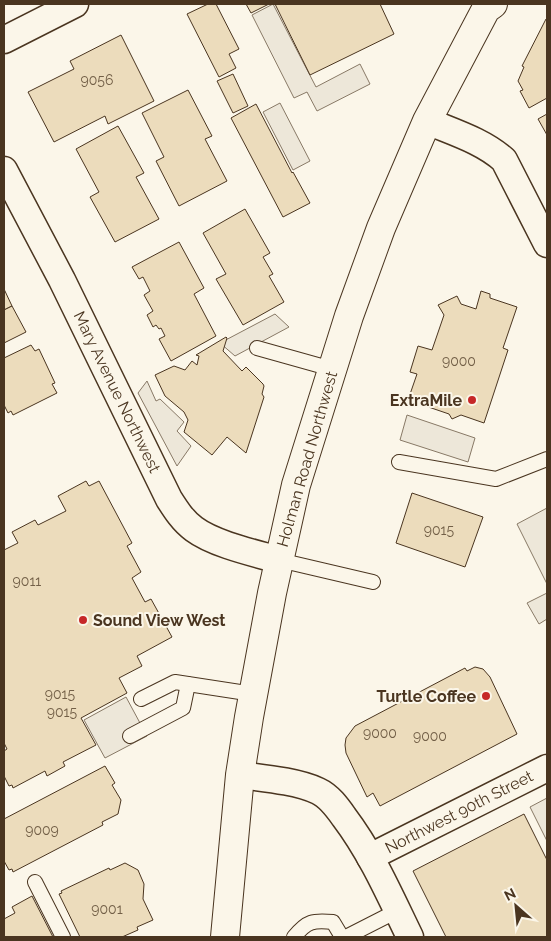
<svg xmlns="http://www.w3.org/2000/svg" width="551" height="941" font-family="Raleway,sans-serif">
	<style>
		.parking { fill: #ede7d9; stroke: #887966 }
		.building { fill: #ecdcbc; stroke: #4a3520 }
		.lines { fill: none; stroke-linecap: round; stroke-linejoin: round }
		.service-casing { stroke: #4a3520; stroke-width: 16 }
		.minor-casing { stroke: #4a3520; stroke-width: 29 }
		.primary-casing { stroke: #4a3520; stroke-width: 30 }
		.service { stroke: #fbf6e9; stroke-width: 14 }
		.minor { stroke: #fbf6e9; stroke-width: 26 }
		.primary { stroke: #fbf6e9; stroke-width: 28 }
		.poi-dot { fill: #c62828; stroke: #fbf6e9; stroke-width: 2 }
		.labels { text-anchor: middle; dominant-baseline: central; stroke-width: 4; stroke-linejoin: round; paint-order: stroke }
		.number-label { font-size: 14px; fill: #725f47 }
		.street-label { font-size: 16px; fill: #4a3520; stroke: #fbf6e9 }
		.poi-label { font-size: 16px; font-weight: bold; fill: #4a3520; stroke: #fbf6e9; text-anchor: end }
	</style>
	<rect width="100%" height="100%" fill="#fbf6e9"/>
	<g class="parking">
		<polygon points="273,4 316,87 360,64 370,84 317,111 307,92 294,98 252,15"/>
		<polygon points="280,103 310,161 293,170 263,112"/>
		<polygon points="275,314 289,327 235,356 220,343"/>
		<polygon points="147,381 156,401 160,399 184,422 177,431 191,446 177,466 138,393"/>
		<polygon points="407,415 475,438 468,462 400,440"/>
		<polygon points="547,508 547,584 517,524"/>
		<polygon points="547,593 547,619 539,624 527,603"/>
		<polygon points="126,697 147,736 105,758 84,720"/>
		<polygon points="547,798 547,841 530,807"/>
	</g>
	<g class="building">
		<polygon points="208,4 216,4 239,49 229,54 236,68 219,77 187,14"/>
		<polygon points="246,4 269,4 251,13"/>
		<polygon points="275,4 380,4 394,34 310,75"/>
		<polygon points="546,19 547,20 547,98 529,108 520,91 523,90 518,81 524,67 522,66"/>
		<polygon points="121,35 154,101 108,124 105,116 54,142 28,92 74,69 70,61"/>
		<polygon points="233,74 248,106 233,113 217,81"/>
		<polygon points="188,90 212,136 205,139 227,181 179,206 156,161 164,157 142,113"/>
		<polygon points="256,104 292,173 293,172 310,203 283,217 231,118"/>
		<polygon points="547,114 547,135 538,119"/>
		<polygon points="118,126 144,173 136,177 159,219 115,242 90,197 99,192 76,149"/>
		<polygon points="245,209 270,253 263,257 273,274 269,276 284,302 243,325 216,279 226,274 203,233"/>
		<polygon points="179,242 204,288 194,294 216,336 171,361 159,339 165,336 161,328 159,329 156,325 153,327 147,315 153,311 144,295 150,291 143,277 139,279 132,267"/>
		<polygon points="4,289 12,306 4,310"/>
		<polygon points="481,291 490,294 490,298 517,307 503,348 508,350 484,423 461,415 452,419 449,414 408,400 417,374 410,372 418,346 432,350 444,315 438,305 457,296 461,304 476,309"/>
		<polygon points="12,306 26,332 4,343 4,310"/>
		<polygon points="226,337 227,338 223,351 242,371 246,367 263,384 264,386 262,394 264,397 246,453 227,437 212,455 184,432 188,420 184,412 165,396 155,375 174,366 185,370 192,361 197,365 199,356 196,355"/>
		<polygon points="31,345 35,351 39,349 55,383 52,384 57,393 13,415 11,411 8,413 4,405 4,358"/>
		<polygon points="86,481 89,486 99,481 132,543 127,546 141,572 132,578 145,602 151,599 172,637 137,656 142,666 119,678 127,693 81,718 96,745 63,762 65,766 47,776 45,771 13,788 12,785 9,786 4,776 4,751 7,749 4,743 4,550 18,543 12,532 35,520 38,525 66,511 58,496"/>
		<polygon points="412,493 483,517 465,567 396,543"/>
		<polygon points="475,667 483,669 490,677 517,734 380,806 373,793 367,797 346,753 345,745 346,738 355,726 465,668 467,671"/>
		<polygon points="105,766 115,783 112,785 121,800 118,814 102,822 103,825 13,872 12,869 9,870 4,861 4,819"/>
		<polygon points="524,814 547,860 547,937 446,937 413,871"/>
		<polygon points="125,863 138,870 144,884 143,899 153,920 137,927 138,930 122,937 80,937 59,894 62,893 61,891 109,868 110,870"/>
		<polygon points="32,896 53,937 4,937 4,919 15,913 12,907"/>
	</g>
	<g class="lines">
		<g class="service-casing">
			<g id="service">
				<polyline points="257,348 332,369"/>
				<polyline points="399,462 496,479 547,459"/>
				<polyline points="279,560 373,582"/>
				<polyline points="141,699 175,682 253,694"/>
				<polyline points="130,736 183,708 188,684"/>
				<polyline points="35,882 63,937"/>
				<path d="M294 937C307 921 313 920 333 922L342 937"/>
				<polyline points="346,937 397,911"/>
			</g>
		</g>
		<g class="minor-casing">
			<g id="minor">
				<polyline points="4,40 75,4"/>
				<path d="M427 121C453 132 483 141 504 160L547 244"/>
				<path d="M4 170 62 280 169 499C176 510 183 521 194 529 214 544 254 553 279 560"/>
				<path d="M240 775C262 778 297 781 318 791 329 796 337 807 344 817 372 854 390 896 410 937"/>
				<polyline points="370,857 547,768"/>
			</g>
		</g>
		<g class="primary-casing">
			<polyline id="primary" points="225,937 240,775 249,717 272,593 296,485 349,316 381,228 427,121 486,9 493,4"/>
		</g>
		<use href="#service" class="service"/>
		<use href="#minor" class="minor"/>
		<use href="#primary" class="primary"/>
	</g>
	<g class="poi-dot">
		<circle cx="472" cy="400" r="5"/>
		<circle cx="83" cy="620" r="5"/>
		<circle cx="486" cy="696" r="5"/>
	</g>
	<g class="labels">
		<g class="number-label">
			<text x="97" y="80">9056</text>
			<text x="459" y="361">9000</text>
			<text x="439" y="530">9015</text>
			<text x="27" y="581">9011</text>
			<text x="60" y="694">9015</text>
			<text x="62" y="712">9015</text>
			<text x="380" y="733">9000</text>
			<text x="430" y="736">9000</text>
			<text x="42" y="830">9009</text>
			<text x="107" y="909">9001</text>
		</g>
		<g class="street-label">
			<text transform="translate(117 392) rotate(64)">Mary Avenue Northwest</text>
			<text transform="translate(307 459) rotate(-74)">Holman Road Northwest</text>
			<text transform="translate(459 812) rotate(-27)">Northwest 90th Street</text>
		</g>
		<g class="poi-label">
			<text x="462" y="400">ExtraMile</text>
			<text x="93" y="620" text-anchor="start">Sound View West</text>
			<text x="476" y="696">Turtle Coffee</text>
		</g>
	</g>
	<rect width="551" height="941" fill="none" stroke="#4a3520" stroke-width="10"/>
	<g transform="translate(516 906) rotate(333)" stroke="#fbf6e9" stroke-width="4" paint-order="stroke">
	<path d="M0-4L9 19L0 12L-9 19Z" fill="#4a3520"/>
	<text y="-8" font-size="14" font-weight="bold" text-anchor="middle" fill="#4a3520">N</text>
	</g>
</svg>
